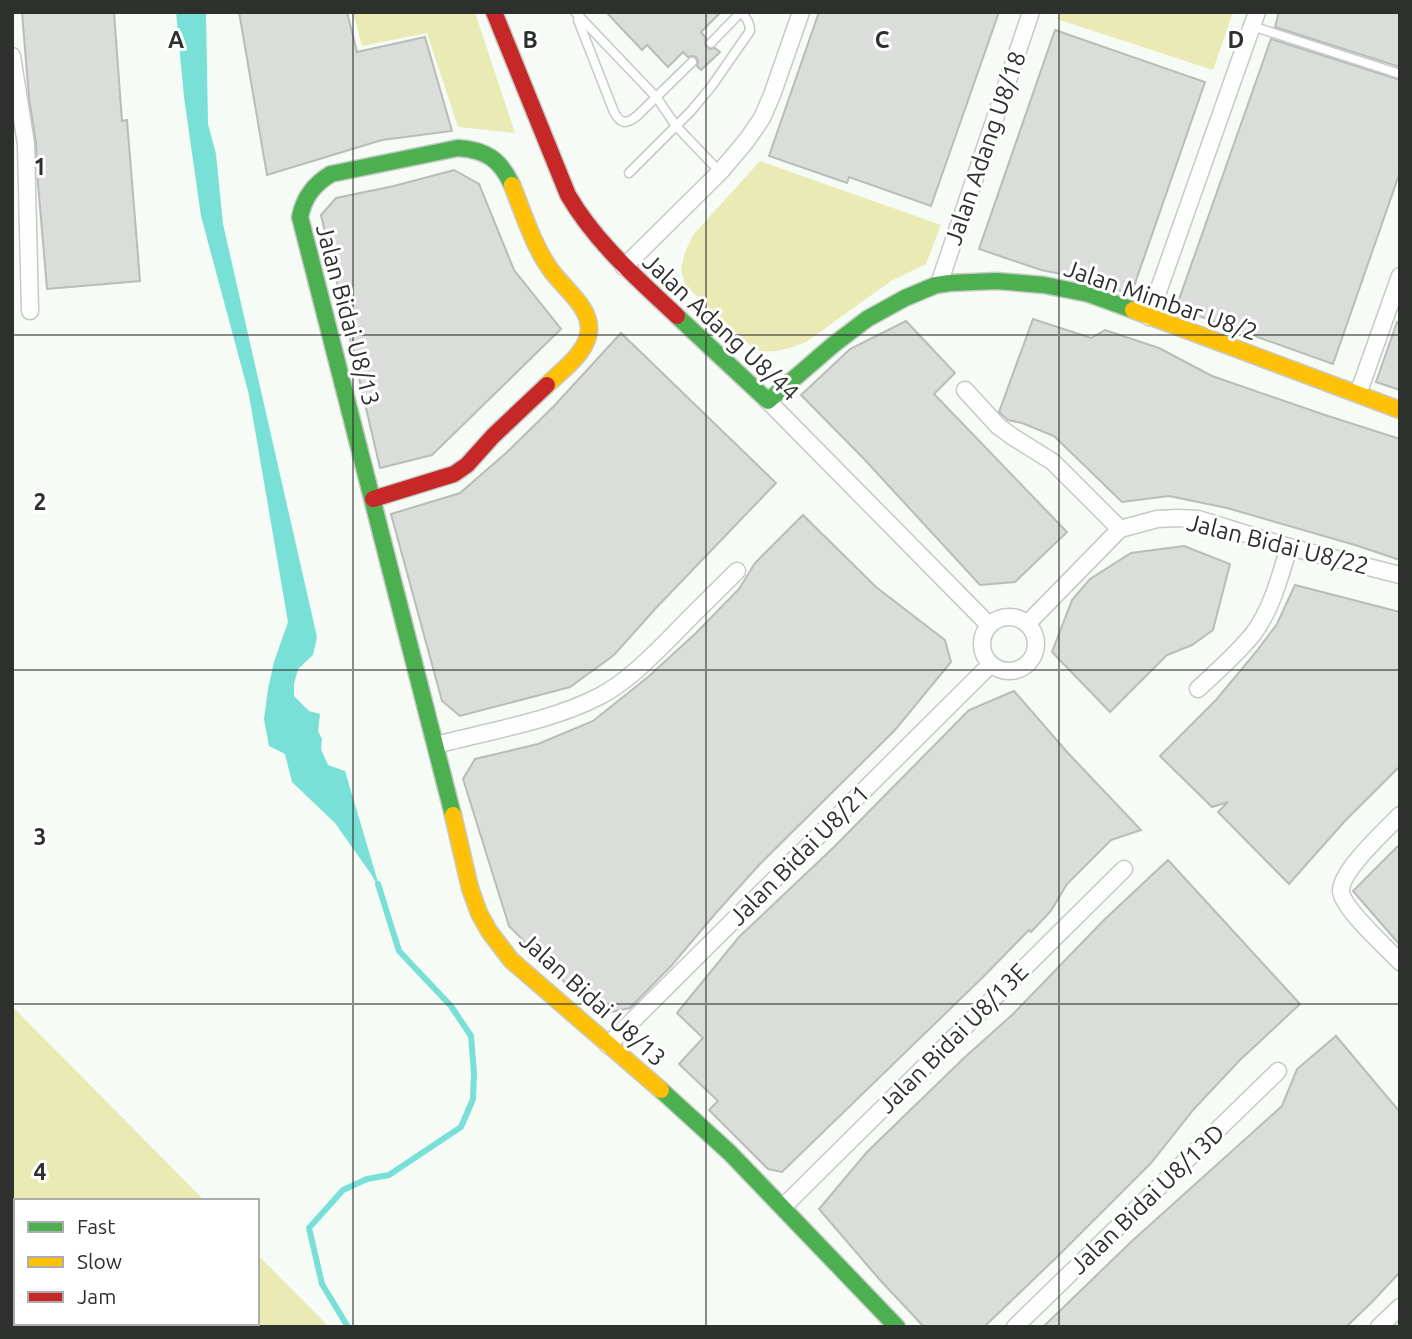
<svg xmlns="http://www.w3.org/2000/svg" width="1412" height="1339" font-family="Ubuntu,sans-serif">
	<style>
		.green { fill: #eaeab5 }
		.water { fill: #78e0d7 }
		.lines { fill: none; stroke-linecap: round; stroke-linejoin: round }
		.stream { stroke: #78e0d7; stroke-width: 6 }
		.building { fill: #daddd9; stroke: #b9bcb8; stroke-width: 2 }
		.lane-casing { stroke: #c6cac6; stroke-width: 11 }
		.street-casing { stroke: #c6cac6; stroke-width: 19 }
		.fast-casing { stroke: #c6cac6; stroke-width: 19 }
		.slow-casing { stroke: #c6cac6; stroke-width: 19 }
		.jam-casing { stroke: #c6cac6; stroke-width: 19 }
		.lane { stroke: #fefefe; stroke-width: 8 }
		.street { stroke: #fefefe; stroke-width: 16 }
		.fast { stroke: #4caf50; stroke-width: 16 }
		.slow { stroke: #ffc107; stroke-width: 16 }
		.jam { stroke: #c62828; stroke-width: 16 }
		.grid { fill: none; stroke: #2d302d; stroke-width: 2; stroke-opacity: 0.55 }
		.labels { text-anchor: middle; dominant-baseline: central; stroke-width: 6; stroke-linejoin: round; paint-order: stroke }
		.street-label { font-size: 24px; fill: #2d302d; stroke: #fff }
		.grid-label { font-size: 23px; text-anchor: middle; font-weight: bold; fill: #2d302d; stroke: #fff; stroke-width: 6; stroke-linejoin: round; paint-order: stroke }
	</style>
	<rect width="100%" height="100%" fill="#f6fbf6"/>
	<g class="green">
		<polygon points="353,12 475,12 515,133 458,127 427,33 362,46"/>
		<polygon points="1059,12 1233,12 1213,70 1057,19"/>
		<path d="M760 161 941 225 926 264 891 281 806 342C788 349 773 354 755 350L685 285 681 269 685 252 693 235Z"/>
		<polygon points="12,1006 205,1201 16,1201 16,1323 257,1323 257,1254 329,1327 12,1327"/>
	</g>
	<polygon class="water" points="176,12 206,12 208,124 216,154 223,224 317,637 313,655 298,669 294,684 294,696 309,711 320,714 318,731 322,739 321,749 328,765 345,771 381,892 371,874 335,823 292,782 285,754 269,746 264,719 268,689 274,662 288,622 249,395 201,216 184,97"/>
	<g class="lines">
		<polyline class="stream" points="348,1327 322,1284 309,1228 343,1190 367,1179 389,1175 461,1127 473,1099 474,1073 471,1036 451,1006 399,951 378,884"/>
	</g>
	<g class="building">
		<polygon points="22,12 114,12 122,121 127,120 140,281 47,289 37,172 36,143 29,98"/>
		<polygon points="239,12 347,12 357,52 425,37 452,131 382,140 267,175"/>
		<polygon points="606,12 721,12 701,32 706,38 705,42 706,47 710,49 715,48 720,52 701,70 697,66 698,61 696,57 691,56 688,57 683,52 668,67 647,45 642,50"/>
		<polygon points="819,12 999,12 931,206 849,177 847,183 769,156"/>
		<polygon points="1279,12 1400,12 1400,67 1275,27"/>
		<polygon points="1055,30 1205,82 1131,295 1092,280 1041,270 979,249"/>
		<polygon points="1271,39 1400,80 1400,172 1333,364 1176,308"/>
		<polygon points="454,170 479,184 514,270 561,329 432,455 380,468 321,215 336,198 394,186"/>
		<polygon points="1033,319 1091,338 1105,330 1159,348 1212,376 1325,415 1400,439 1400,560 1355,545 1227,508 1169,496 1122,502 1054,436 1022,423 1008,420 999,412"/>
		<polygon points="906,321 955,373 934,394 1067,532 1015,582 980,585 865,460 801,395 850,349"/>
		<polygon points="1397,322 1400,323 1400,390 1376,382"/>
		<polygon points="621,333 776,483 656,608 614,655 570,687 460,716 442,701 391,514 460,493 506,453 554,406"/>
		<polygon points="803,515 876,587 945,640 951,662 895,730 759,865 715,914 672,965 630,1008 597,1015 509,926 463,779 475,759 538,744 593,721 648,677 696,633 739,589 755,563"/>
		<polygon points="1184,546 1230,564 1213,630 1192,645 1167,655 1110,712 1052,652 1072,600 1090,579 1131,553"/>
		<polygon points="1295,585 1400,612 1400,766 1344,822 1289,884 1218,812 1228,802 1212,807 1160,756 1216,700 1256,652 1277,624"/>
		<polygon points="1014,691 1068,753 1141,830 1111,840 1067,884 1051,911 1031,932 1029,930 983,977 782,1172 768,1169 709,1110 718,1101 679,1064 703,1038 677,1013 739,937 834,847 969,710"/>
		<polygon points="1400,844 1400,945 1353,891"/>
		<polygon points="1168,860 1300,1004 1239,1061 1194,1109 1151,1163 1059,1255 984,1327 924,1327 880,1280 819,1209 867,1152 964,1058 1013,1014 1104,920"/>
		<polygon points="1336,1036 1400,1112 1400,1272 1373,1301 1346,1327 1043,1327 1132,1241 1282,1106 1297,1069"/>
	</g>
	<g class="lines">
		<g class="lane-casing">
			<g id="lane">
				<polyline points="575,12 657,98 676,126 720,172"/>
				<path d="M578 20 614 112C621 124 625 125 637 116L692 62"/>
				<polyline points="1252,26 1400,74"/>
				<path d="M629 173 691 111 711 87 750 31C750 23 747 19 741 12L711 43"/>
			</g>
		</g>
		<g class="street-casing">
			<g id="street">
				<polyline points="12,56 26,144 30,311"/>
				<polyline points="624,267 720,172 747,140 762,118 772,95 801,12"/>
				<polyline points="939,284 1031,12"/>
				<polyline points="1149,317 1257,12"/>
				<polyline points="965,390 998,426 1013,437 1053,462 1120,529"/>
				<polyline points="1358,394 1400,276"/>
				<polyline points="768,401 989,625"/>
				<circle cx="1009" cy="644" r="27"/>
				<polyline points="1028,623 1120,529 1157,519 1178,518 1198,519 1289,547 1400,575"/>
				<path d="M1198 689C1217 671 1237 654 1253 634 1272 609 1280 576 1289 547"/>
				<path d="M436 745C489 731 552 721 600 696 628 681 650 658 673 635 694 613 716 592 737 571"/>
				<path d="M1400 815C1385 831 1341 870 1341 891 1342 908 1387 948 1400 962"/>
				<polyline points="608,1045 990,665"/>
				<polyline points="783,1207 1124,869"/>
				<polyline points="1015,1327 1278,1071"/>
				<polyline points="1379,1327 1400,1307"/>
			</g>
		</g>
		<g class="fast-casing">
			<g id="fast">
				<polyline points="677,316 768,401 833,345 867,319 905,298 936,285 950,283 997,281 1044,285 1089,294 1133,310"/>
				<path d="M453 815 300 217C304 197 314 184 331 174L458 148C486 150 500 159 512 185"/>
				<polyline points="661,1090 730,1153 897,1327"/>
			</g>
		</g>
		<g class="slow-casing">
			<g id="slow">
				<path d="M512 185C524 215 534 248 553 273 566 290 595 311 588 336 583 356 561 371 547 385"/>
				<polyline points="1133,310 1400,410"/>
				<polyline points="453,815 470,888 479,913 489,931 511,960 661,1090"/>
			</g>
		</g>
		<g class="jam-casing">
			<g id="jam">
				<path d="M494 12 568 195C596 243 637 278 677 316"/>
				<polyline points="373,499 454,474 467,465 493,436 547,385"/>
			</g>
		</g>
		<use href="#lane" class="lane"/>
		<use href="#street" class="street"/>
		<use href="#fast" class="fast"/>
		<use href="#slow" class="slow"/>
		<use href="#jam" class="jam"/>
	</g>
	<path class="grid" d="M353 12V1327M706 12V1327M1059 12V1327M12 335H1400M12 670H1400M12 1004H1400"/>
	<g class="labels">
		<g class="street-label">
			<text transform="translate(985 148) rotate(-71)">Jalan Adang U8/18</text>
			<text transform="translate(1161 300) rotate(19)">Jalan Mimbar U8/2</text>
			<text transform="translate(348 315) rotate(75)">Jalan Bidai U8/13</text>
			<text transform="translate(721 327) rotate(43)">Jalan Adang U8/44</text>
			<text transform="translate(1278 544) rotate(14)">Jalan Bidai U8/22</text>
			<text transform="translate(799 855) rotate(-45)">Jalan Bidai U8/21</text>
			<text transform="translate(593 999) rotate(42)">Jalan Bidai U8/13</text>
			<text transform="translate(953 1038) rotate(-45)">Jalan Bidai U8/13E</text>
			<text transform="translate(1147 1199) rotate(-44)">Jalan Bidai U8/13D</text>
		</g>
	</g>
	<g class="grid-label">
		<text x="176" y="48">A</text>
		<text x="530" y="48">B</text>
		<text x="882" y="48">C</text>
		<text x="1236" y="48">D</text>
		<text x="40" y="175">1</text>
		<text x="40" y="510">2</text>
		<text x="40" y="845">3</text>
		<text x="40" y="1180">4</text>
	</g>
	<rect width="1412" height="1339" fill="none" stroke="#2d302d" stroke-width="28"/>
	<rect x="14" y="1199" width="245" height="126" fill="#ffffff" stroke="#abacab" stroke-width="2"/>
	<rect x="28" y="1222" width="35" height="10" fill="#4caf50" stroke="#abacab" stroke-width="2"/>
	<text x="77" y="1234" font-size="21" fill="#2d302d">Fast</text>
	<rect x="28" y="1257" width="35" height="10" fill="#ffc107" stroke="#abacab" stroke-width="2"/>
	<text x="77" y="1269" font-size="21" fill="#2d302d">Slow</text>
	<rect x="28" y="1292" width="35" height="10" fill="#c62828" stroke="#abacab" stroke-width="2"/>
	<text x="77" y="1304" font-size="21" fill="#2d302d">Jam</text>
</svg>
